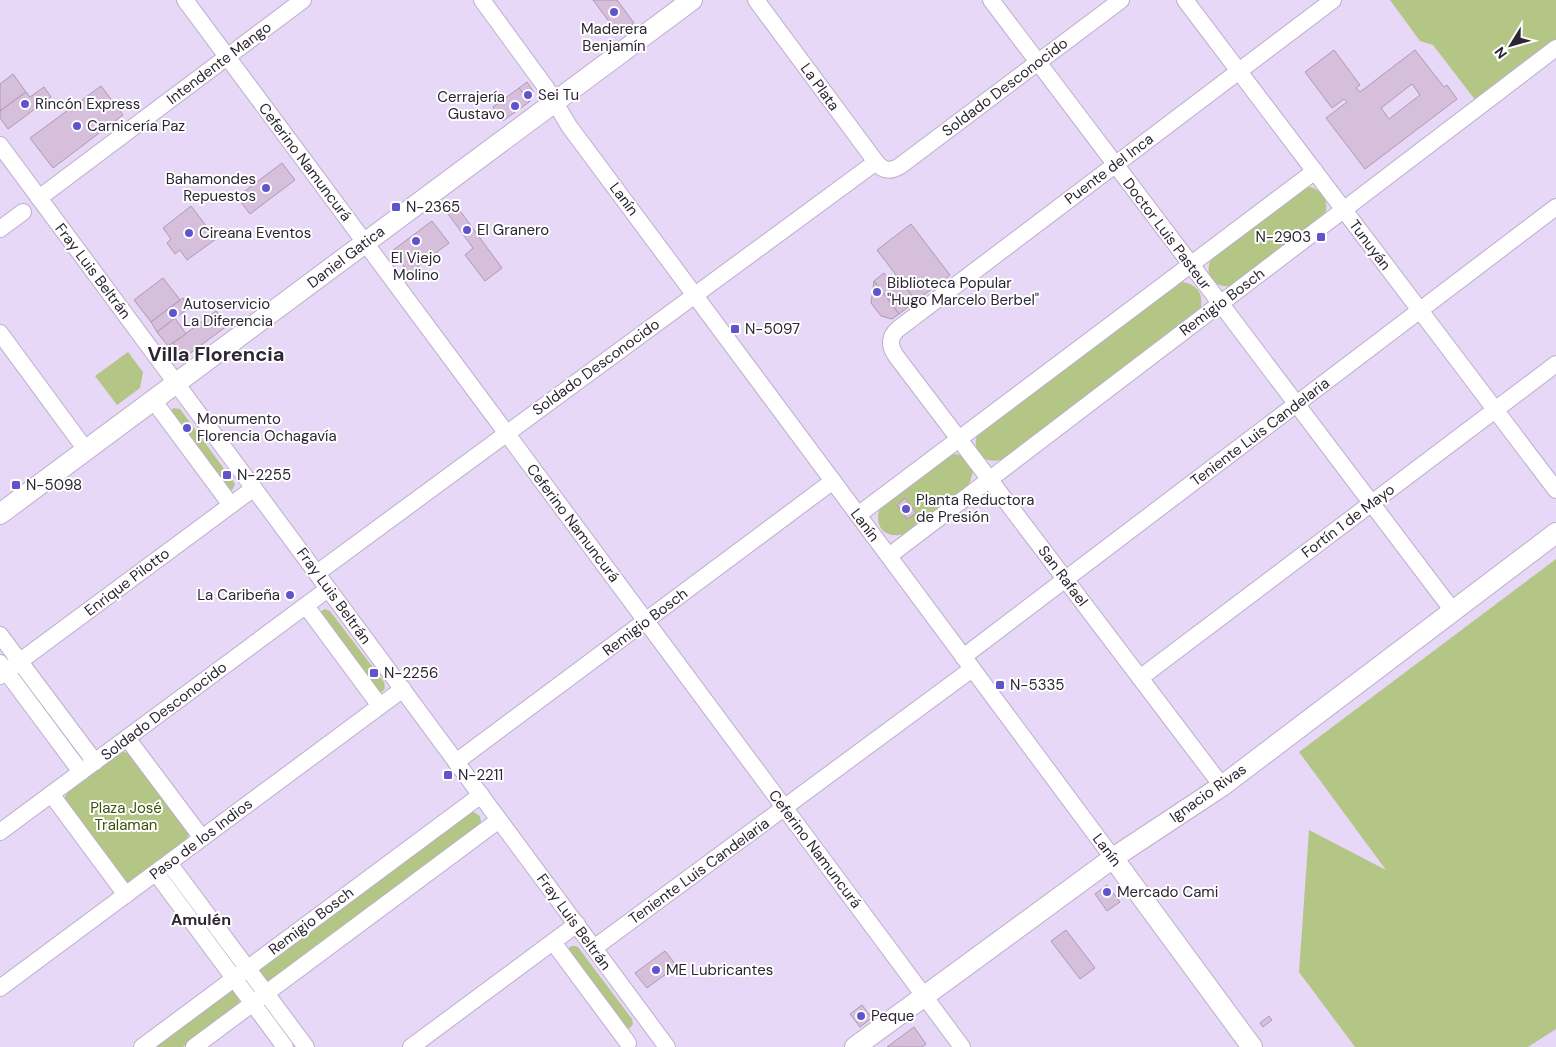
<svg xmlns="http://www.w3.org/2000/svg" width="1556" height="1047" font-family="'DM Sans',sans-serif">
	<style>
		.green { fill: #b4c686 }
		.building { fill: #d6bfdb; stroke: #ae98b4; fill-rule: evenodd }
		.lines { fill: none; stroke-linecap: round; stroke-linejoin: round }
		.minor-casing { stroke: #bdadcb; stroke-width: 18 }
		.major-casing { stroke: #bdadcb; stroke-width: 22 }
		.minor { stroke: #fff; stroke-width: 16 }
		.major { stroke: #fff; stroke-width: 20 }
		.poi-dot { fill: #5f54cc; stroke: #fff; stroke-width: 2 }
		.labels { text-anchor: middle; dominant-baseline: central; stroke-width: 4; stroke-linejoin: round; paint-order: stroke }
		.poi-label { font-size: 15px; fill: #2c2632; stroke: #fff; text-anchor: start }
		.street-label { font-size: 15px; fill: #2c2632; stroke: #fff }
		.park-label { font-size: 15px; fill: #415007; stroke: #fff }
		.neighbourhood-label { font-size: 16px; font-weight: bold; fill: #2c2632; stroke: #fff }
		.district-label { font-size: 20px; font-weight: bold; fill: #2c2632; stroke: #fff }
	</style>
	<rect width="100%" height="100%" fill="#e8d8f8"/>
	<g class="green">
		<polygon points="1390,0 1556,0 1556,40 1476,101 1433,45 1420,41"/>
		<path d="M1311 187C1324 192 1329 202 1325 215L1235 285C1215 291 1202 275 1212 257L1304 188Z"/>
		<path d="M1179 282C1196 282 1205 294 1200 310L1006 457C987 469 968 451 979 431Z"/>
		<polygon points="128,352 143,372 140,388 117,405 95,376"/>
		<polygon points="173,408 180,409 233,481 235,484 233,489 229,491 170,413"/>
		<path d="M956 454 963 456 973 471 970 482 967 487 904 534C884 540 872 524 881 506L950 455Z"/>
		<polygon points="1556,559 1556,1029 1528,1047 1355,1047 1299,972 1309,830 1386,870 1299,752"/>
		<polygon points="325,609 330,611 384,682 385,688 383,691 380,692 320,612"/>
		<polygon points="123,752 129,753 189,833 187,839 131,882 125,882 64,800 66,795 70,790 118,754"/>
		<path d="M472 811 480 816 481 822 480 825 273 980C264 982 258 976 260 967Z"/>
		<polygon points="571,946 575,946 578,947 632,1019 633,1024 631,1027 628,1029 568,949"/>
		<polygon points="231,990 234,991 240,998 239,1005 237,1007 183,1047 150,1047"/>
	</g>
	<g class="building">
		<polygon points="593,0 617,0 634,23 619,35"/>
		<path d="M1334 50 1360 85 1356 88 1360 92 1415 50 1444 87 1447 85 1457 99 1365 169 1326 118 1347 102 1344 99 1332 108 1305 72ZM1412 84 1420 95 1389 119 1381 108Z"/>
		<polygon points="13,74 26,92 0,111 0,84"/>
		<polygon points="527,82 533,91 532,99 529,102 519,88"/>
		<polygon points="101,86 123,115 53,168 30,138"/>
		<polygon points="44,87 51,97 8,129 0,118 0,111 26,92 30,97"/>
		<polygon points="519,88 529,102 503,121 493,107"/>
		<polygon points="282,163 295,180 250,214 237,197"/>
		<polygon points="455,204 502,268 485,281 465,255 473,248 446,211"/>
		<polygon points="191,206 216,239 187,260 180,250 175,254 167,243 171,239 163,228"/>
		<polygon points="432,221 449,243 409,273 392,251"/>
		<polygon points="911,224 950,275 916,301 877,250"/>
		<polygon points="884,273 890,281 897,276 916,301 899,314 874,281"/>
		<polygon points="163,278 180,300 151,322 134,300"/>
		<polygon points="874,281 899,314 892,319 881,316 871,303"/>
		<polygon points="183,298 190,307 157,332 151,322"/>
		<polygon points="216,311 227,326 189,354 181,353 173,343"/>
		<polygon points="175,318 186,334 168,346 157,332"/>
		<polygon points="905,498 916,513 907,519 897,505"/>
		<polygon points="1107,885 1120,902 1107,911 1095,894"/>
		<polygon points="1066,930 1095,968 1080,979 1051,941"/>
		<polygon points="665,951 677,966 647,988 635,973"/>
		<polygon points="862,1005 872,1018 860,1027 850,1014"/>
		<polygon points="1269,1016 1272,1020 1263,1027 1260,1023"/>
		<polygon points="914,1027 926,1044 922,1047 887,1047"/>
	</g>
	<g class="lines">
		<g class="minor-casing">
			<g id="minor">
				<polyline points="185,0 962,1047"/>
				<polyline points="482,0 547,89 569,126 1113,858"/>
				<path d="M756 0 876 162C883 171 890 172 900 166L1121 0"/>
				<polyline points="991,0 1453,611"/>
				<polyline points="1185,0 1556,490"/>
				<polyline points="0,145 667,1047"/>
				<polyline points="39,198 303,0"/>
				<polyline points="0,229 23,212"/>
				<polyline points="0,333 86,450"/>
				<polyline points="153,400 231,505"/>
				<polyline points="858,515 1315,171"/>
				<polyline points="889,556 1556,48"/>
				<polyline points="317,573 876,162"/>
				<polyline points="306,606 380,706"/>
				<polyline points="0,635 95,762"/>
				<polyline points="963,657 1556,207"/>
				<polyline points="0,663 81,772"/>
				<polyline points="0,676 254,488"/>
				<polyline points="1140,678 1556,364"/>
				<polyline points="127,738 202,838"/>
				<polyline points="456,762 833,481"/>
				<path d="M1222 786 896 356C889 346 889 337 898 329L1333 0"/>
				<polyline points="51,794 126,895"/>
				<polyline points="0,832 328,589"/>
				<polyline points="169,863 306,1047"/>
				<polyline points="156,873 285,1047"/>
				<polyline points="553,942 628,1043"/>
				<polyline points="594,948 972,669"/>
				<polyline points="0,988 403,689"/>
				<polyline points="142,1047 481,795"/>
				<polyline points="194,1047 499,820"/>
				<polyline points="411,1047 577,924"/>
			</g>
		</g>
		<g class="major-casing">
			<g id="major">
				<polyline points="0,514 692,0"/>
				<polyline points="1113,858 1252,1047"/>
				<polyline points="855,1047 1113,858 1222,786 1556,533"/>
			</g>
		</g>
		<use href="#minor" class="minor"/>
		<use href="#major" class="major"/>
	</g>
	<g class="poi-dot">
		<circle cx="614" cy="12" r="5"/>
		<circle cx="528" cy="95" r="5"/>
		<circle cx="25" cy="104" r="5"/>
		<circle cx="515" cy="106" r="5"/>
		<circle cx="77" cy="126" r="5"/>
		<circle cx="266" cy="188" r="5"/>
		<rect x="391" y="202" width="10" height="10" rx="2.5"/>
		<circle cx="467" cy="230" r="5"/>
		<circle cx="189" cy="233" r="5"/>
		<rect x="1316" y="232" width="10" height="10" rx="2.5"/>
		<circle cx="416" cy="241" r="5"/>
		<circle cx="877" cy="292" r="5"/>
		<circle cx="173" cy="313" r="5"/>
		<rect x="730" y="324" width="10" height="10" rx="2.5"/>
		<circle cx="187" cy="428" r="5"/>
		<rect x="222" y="470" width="10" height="10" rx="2.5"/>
		<rect x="11" y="480" width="10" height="10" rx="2.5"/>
		<circle cx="906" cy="509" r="5"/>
		<circle cx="290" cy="595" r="5"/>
		<rect x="369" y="668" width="10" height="10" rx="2.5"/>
		<rect x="995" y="680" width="10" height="10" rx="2.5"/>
		<rect x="443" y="770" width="10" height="10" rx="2.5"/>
		<circle cx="1107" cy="892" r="5"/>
		<circle cx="656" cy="970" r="5"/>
		<circle cx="861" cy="1016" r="5"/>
	</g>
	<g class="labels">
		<g class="poi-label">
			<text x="614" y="29" text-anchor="middle">Maderera<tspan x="614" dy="17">Benjamín</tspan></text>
			<text x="538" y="95">Sei Tu</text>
			<text x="505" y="97" text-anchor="end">Cerrajería<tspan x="505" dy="17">Gustavo</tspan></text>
			<text x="35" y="104">Rincón Express</text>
			<text x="87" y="126">Carnicería Paz</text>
			<text x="256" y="179" text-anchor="end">Bahamondes<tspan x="256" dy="17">Repuestos</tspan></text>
			<text x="406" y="207">N-2365</text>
			<text x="477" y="230">El Granero</text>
			<text x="199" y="233">Cireana Eventos</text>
			<text x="1311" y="237" text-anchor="end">N-2903</text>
			<text x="416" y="258" text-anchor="middle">El Viejo<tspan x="416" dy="17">Molino</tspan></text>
			<text x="887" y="283">Biblioteca Popular<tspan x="887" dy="17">"Hugo Marcelo Berbel"</tspan></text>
			<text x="183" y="304">Autoservicio<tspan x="183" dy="17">La Diferencia</tspan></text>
			<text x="745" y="329">N-5097</text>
			<text x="197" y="419">Monumento<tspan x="197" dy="17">Florencia Ochagavía</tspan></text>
			<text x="237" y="475">N-2255</text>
			<text x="26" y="485">N-5098</text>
			<text x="916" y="500">Planta Reductora<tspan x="916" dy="17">de Presión</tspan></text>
			<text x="280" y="595" text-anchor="end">La Caribeña</text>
			<text x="384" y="673">N-2256</text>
			<text x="1010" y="685">N-5335</text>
			<text x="458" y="775">N-2211</text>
			<text x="1117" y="892">Mercado Cami</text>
			<text x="666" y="970">ME Lubricantes</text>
			<text x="871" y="1016">Peque</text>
		</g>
		<g class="street-label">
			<text transform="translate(219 63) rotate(-37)">Intendente Mango</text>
			<text transform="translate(820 87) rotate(54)">La Plata</text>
			<text transform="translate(1005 87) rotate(-37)">Soldado Desconocido</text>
			<text transform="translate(305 162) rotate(53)">Ceferino Namuncurá</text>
			<text transform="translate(1109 169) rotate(-37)">Puente del Inca</text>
			<text transform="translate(624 199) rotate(53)">Lanín</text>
			<text transform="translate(1167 234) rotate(53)">Doctor Luis Pasteur</text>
			<text transform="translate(1370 245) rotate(53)">Tunuyán</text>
			<text transform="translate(346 257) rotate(-37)">Daniel Gatica</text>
			<text transform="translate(93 271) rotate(53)">Fray Luis Beltrán</text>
			<text transform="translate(1222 302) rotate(-37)">Remigio Bosch</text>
			<text transform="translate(596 367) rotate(-36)">Soldado Desconocido</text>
			<text transform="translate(1260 432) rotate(-37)">Teniente Luis Candelaria</text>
			<text transform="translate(1348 521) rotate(-37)">Fortín 1 de Mayo</text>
			<text transform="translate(573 523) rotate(53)">Ceferino Namuncurá</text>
			<text transform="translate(865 525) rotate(53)">Lanín</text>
			<text transform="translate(1063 576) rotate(53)">San Rafael</text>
			<text transform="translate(127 582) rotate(-37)">Enrique Pilotto</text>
			<text transform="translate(334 596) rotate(54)">Fray Luis Beltrán</text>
			<text transform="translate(645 622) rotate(-37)">Remigio Bosch</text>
			<text transform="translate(164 711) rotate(-37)">Soldado Desconocido</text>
			<text transform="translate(1208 793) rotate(-35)">Ignacio Rivas</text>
			<text transform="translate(201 839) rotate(-37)">Paso de los Indios</text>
			<text transform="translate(815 849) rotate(53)">Ceferino Namuncurá</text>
			<text transform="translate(1107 850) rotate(53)">Lanín</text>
			<text transform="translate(699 871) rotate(-36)">Teniente Luis Candelaria</text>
			<text transform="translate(311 921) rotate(-37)">Remigio Bosch</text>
			<text transform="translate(574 922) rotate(54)">Fray Luis Beltrán</text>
		</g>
		<g class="park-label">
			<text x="126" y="808">Plaza José<tspan x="126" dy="17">Tralaman</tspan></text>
		</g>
		<g class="neighbourhood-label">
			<text x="201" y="919">Amulén</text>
		</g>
		<g class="district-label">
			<text x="216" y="354">Villa Florencia</text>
		</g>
	</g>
	<g transform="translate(1511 45) rotate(233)" stroke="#ffffff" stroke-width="4" paint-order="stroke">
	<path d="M0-4L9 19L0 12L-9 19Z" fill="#2c2632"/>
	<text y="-8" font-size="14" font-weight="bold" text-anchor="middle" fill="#2c2632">N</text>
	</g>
</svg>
